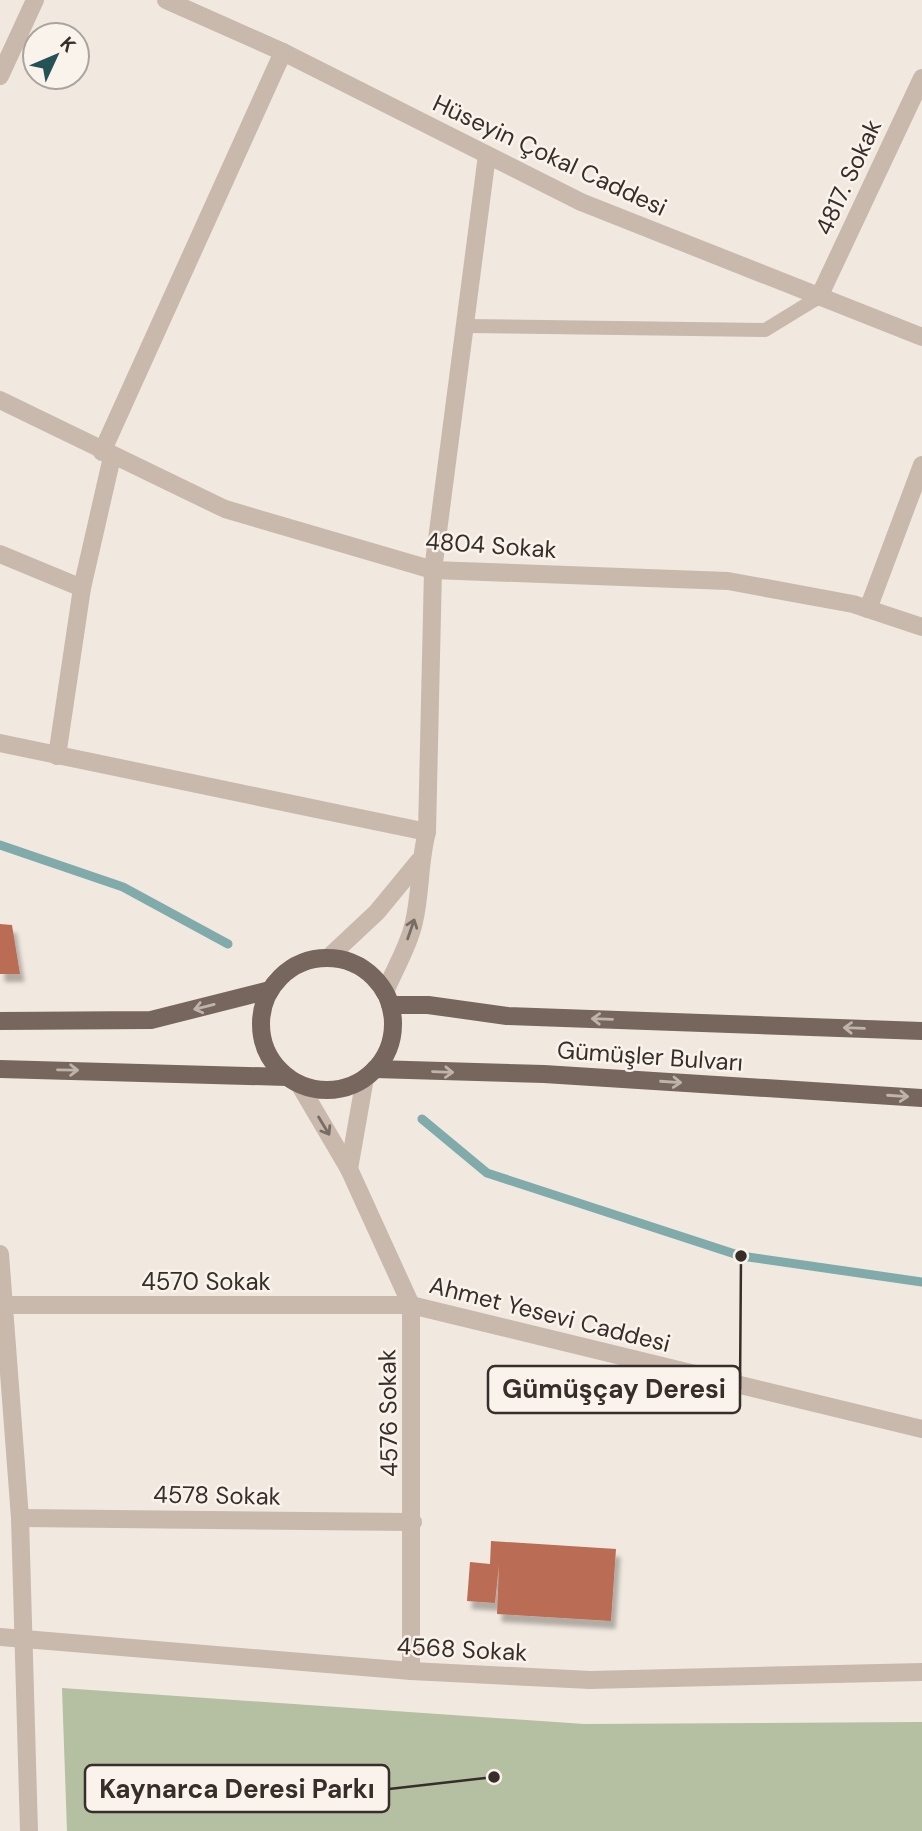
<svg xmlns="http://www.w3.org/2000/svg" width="922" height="1831" font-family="'DM Sans',sans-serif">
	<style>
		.green { fill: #b5bfa1 }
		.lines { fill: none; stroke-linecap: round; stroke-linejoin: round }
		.stream { stroke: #81aaab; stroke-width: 9 }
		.building { fill: #bb6c54; filter: url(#shadow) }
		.service { stroke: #c8b9ac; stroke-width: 14 }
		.minor { stroke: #c8b9ac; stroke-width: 18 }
		.tertiary { stroke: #c8b9ac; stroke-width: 18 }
		.primary { stroke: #77665d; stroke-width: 18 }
		.oneway { stroke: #786d64 }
		.oneway2 { stroke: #beb4ac }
		.labels { text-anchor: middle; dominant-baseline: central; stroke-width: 5; stroke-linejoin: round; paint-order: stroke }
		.street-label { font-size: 24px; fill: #372e2a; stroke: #f9f3ec }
		.leader { fill: none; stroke: #372e2a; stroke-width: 2.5 }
		.callout-dot { fill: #372e2a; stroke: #f9f3ec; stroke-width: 2.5 }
		.callout { fill: #f9f3ec; stroke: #372e2a; stroke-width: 2.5 }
		.callout-label { font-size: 26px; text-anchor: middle; font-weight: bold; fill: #372e2a }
	</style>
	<defs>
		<filter id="shadow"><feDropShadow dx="4.5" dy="8" stdDeviation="2" flood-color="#0004"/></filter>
	</defs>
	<rect width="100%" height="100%" fill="#f1e9e0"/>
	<polygon class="green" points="62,1688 584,1724 922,1722 922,1831 67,1831"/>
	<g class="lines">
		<g class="stream">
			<polyline points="0,845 123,887 228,944"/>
			<polyline points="422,1119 487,1173 741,1256 922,1282"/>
		</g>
	</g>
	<g class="building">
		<polygon points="0,924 12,925 20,974 0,974"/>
		<polygon points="491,1541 616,1549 611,1621 497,1614 499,1565 495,1603 467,1601 470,1562 490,1564"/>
	</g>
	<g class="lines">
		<polyline class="service" points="465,326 765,330 819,297"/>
		<g class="minor">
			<polyline points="0,76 35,0"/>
			<polyline points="819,297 922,78"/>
			<polyline points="0,400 225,509 433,570 728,581 853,604 922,627"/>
			<polyline points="102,452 283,52"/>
			<polyline points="0,554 82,588"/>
			<polyline points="868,609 922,465"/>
			<polyline points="0,743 427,832"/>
			<polyline points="57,756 82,588 112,457"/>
			<polyline points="328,958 377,912 419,861"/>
			<path d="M385 992C394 970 409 946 414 922 421 892 419 862 427 832L433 570 487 155"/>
			<polyline points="299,1084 349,1169 411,1305 411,1671"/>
			<polyline points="349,1169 365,1078"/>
			<polyline points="0,1254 20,1518 29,1831"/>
			<polyline points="0,1305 411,1305 922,1429"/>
			<polyline points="20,1518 413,1522"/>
			<polyline points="0,1637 411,1671 590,1680 922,1672"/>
		</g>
		<polyline class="tertiary" points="166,0 283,52 581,202 922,337"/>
		<g class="primary">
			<circle cx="327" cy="1024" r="66"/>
			<polyline points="390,1005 428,1005 507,1016 922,1031"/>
			<polyline points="0,1021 151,1020 270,990"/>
			<polyline points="0,1069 287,1077"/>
			<polyline points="375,1069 544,1074 922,1098"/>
		</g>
	</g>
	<defs><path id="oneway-shaft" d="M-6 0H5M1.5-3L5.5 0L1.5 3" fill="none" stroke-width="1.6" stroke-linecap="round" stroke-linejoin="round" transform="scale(1.75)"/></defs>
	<g class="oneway">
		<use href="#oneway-shaft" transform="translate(411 929) rotate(-71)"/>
		<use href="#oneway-shaft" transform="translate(324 1126) rotate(59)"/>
	</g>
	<g class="oneway2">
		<use href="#oneway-shaft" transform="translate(204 1007) rotate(166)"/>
		<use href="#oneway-shaft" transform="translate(602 1019) rotate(-178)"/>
		<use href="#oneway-shaft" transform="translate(854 1028) rotate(-178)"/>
		<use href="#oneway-shaft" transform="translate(68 1070) rotate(1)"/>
		<use href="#oneway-shaft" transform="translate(443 1072) rotate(2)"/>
		<use href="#oneway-shaft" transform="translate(671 1082) rotate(4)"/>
		<use href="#oneway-shaft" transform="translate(898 1096) rotate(4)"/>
	</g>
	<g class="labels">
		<g class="street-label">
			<text transform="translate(550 155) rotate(25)">Hüseyin Çokal Caddesi</text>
			<text transform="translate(848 177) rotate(-65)">4817. Sokak</text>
			<text transform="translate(491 545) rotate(4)">4804 Sokak</text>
			<text transform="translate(650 1056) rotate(4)">Gümüşler Bulvarı</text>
			<text x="206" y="1281">4570 Sokak</text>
			<text transform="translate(550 1314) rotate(14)">Ahmet Yesevi Caddesi</text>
			<text transform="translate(388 1413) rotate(-91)">4576 Sokak</text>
			<text transform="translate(217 1495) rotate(1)">4578 Sokak</text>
			<text transform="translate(462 1649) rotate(3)">4568 Sokak</text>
		</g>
	</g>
	<path class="leader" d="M741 1256L740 1389M494 1777L389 1789"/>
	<g class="callout-dot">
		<circle cx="741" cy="1256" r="7"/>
		<circle cx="494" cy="1777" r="7"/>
	</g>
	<g class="callout">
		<rect x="488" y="1366" width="252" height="47" rx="7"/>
		<rect x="85" y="1765" width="304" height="47" rx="7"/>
	</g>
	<g class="callout-label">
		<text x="614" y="1398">Gümüşçay Deresi</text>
		<text x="237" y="1798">Kaynarca Deresi Parkı</text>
	</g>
	<g transform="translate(56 56) rotate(46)"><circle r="33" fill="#f9f3ec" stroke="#aba49e" stroke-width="2"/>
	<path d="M0-5L12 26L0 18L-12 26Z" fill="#245255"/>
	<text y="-10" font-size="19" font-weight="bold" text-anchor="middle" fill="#372e2a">K</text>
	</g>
</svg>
